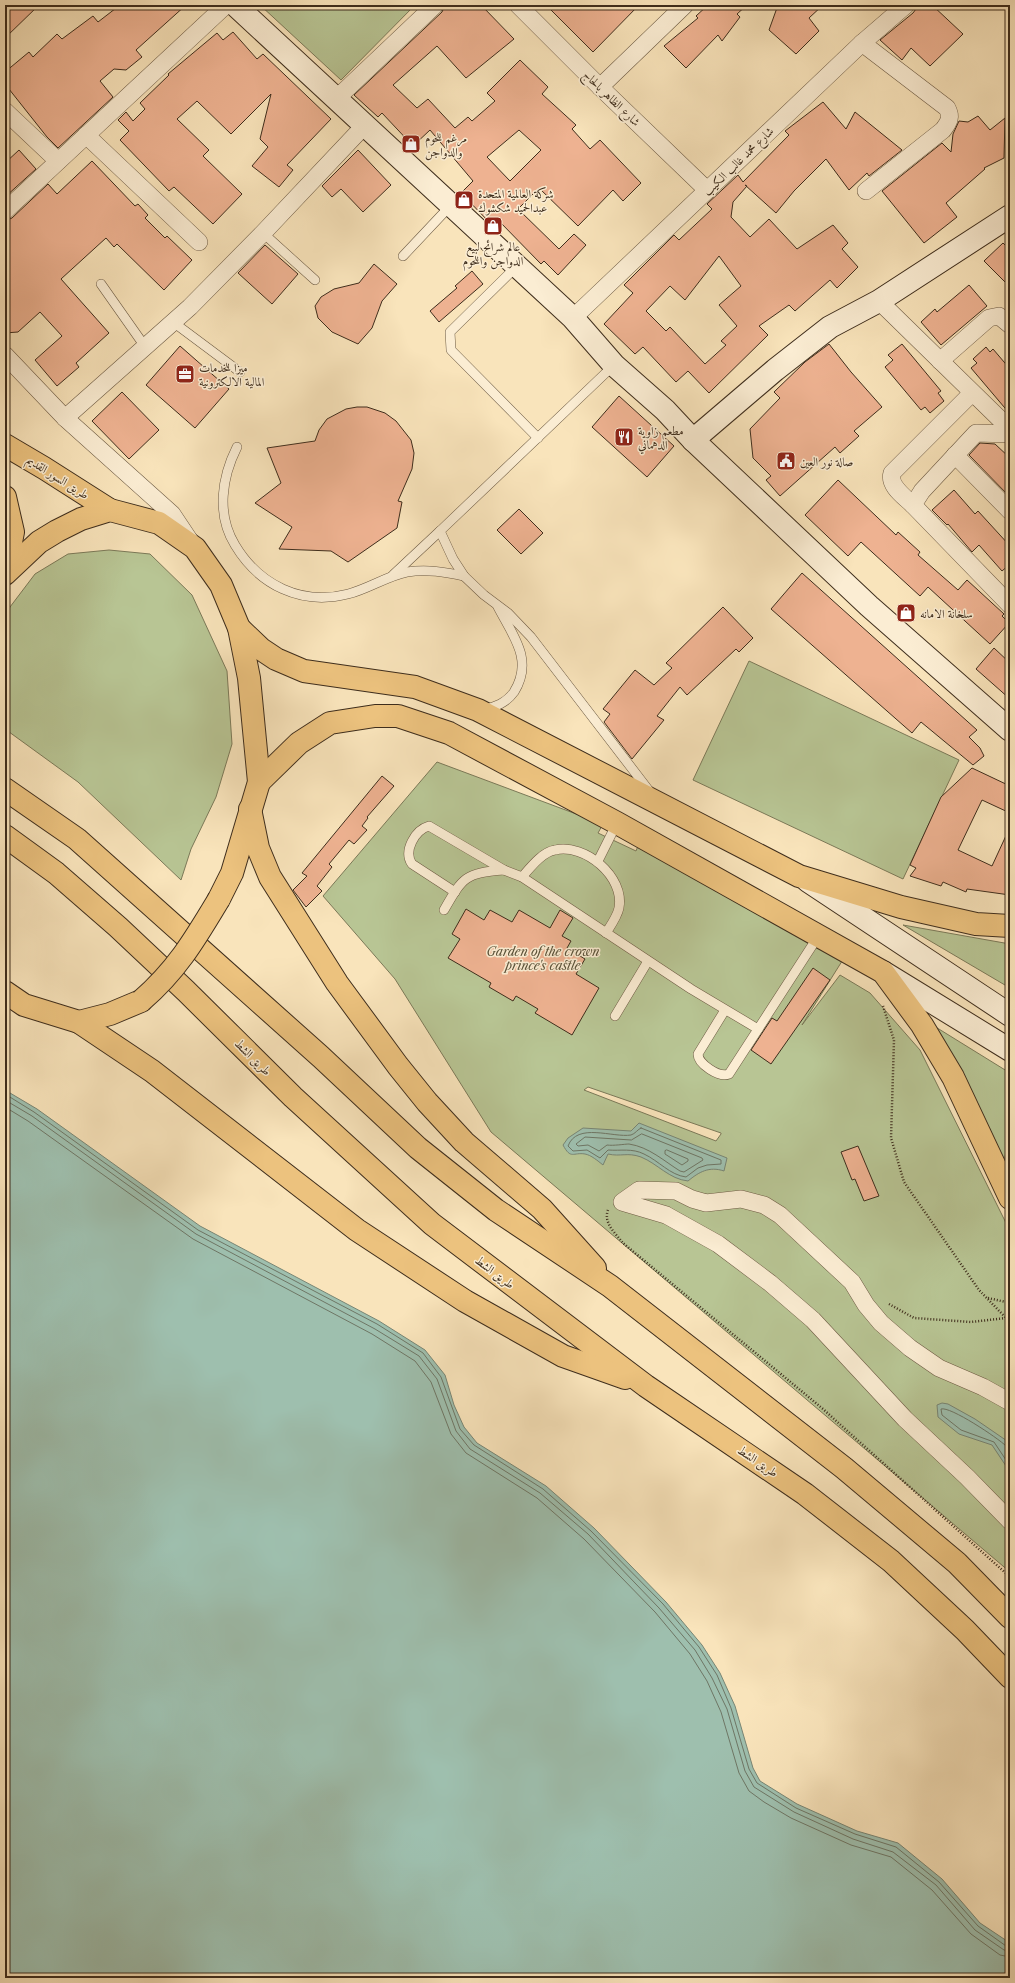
<svg xmlns="http://www.w3.org/2000/svg" width="1015" height="1983" font-family="'Libre Caslon Text',Amiri,serif">
	<style>
		.green { fill: #b8c594; stroke: #7b7958; fill-rule: evenodd }
		.water { fill: #9ebfae; stroke: #788574 }
		.lines { fill: none; stroke-linecap: round; stroke-linejoin: round }
		.shore { stroke: #6e7665; stroke-width: 1 }
		.building { fill: #eeb291; stroke: #3e2d1c; fill-rule: evenodd }
		.lane-casing { stroke: #6d5b44; stroke-width: 10 }
		.street-casing { stroke: #6d5b44; stroke-width: 18 }
		.secondary-casing { stroke: #3e2d1c; stroke-width: 24 }
		.primary-casing { stroke: #3e2d1c; stroke-width: 24 }
		.highway-casing { stroke: #3e2d1c; stroke-width: 24 }
		.path { stroke: #3e2d1c; stroke-width: 2.5; stroke-dasharray: 1 2; stroke-linecap: butt }
		.lane { stroke: #fbedd3; stroke-width: 9 }
		.street { stroke: #fbedd3; stroke-width: 17 }
		.secondary { stroke: #fbedd3; stroke-width: 22 }
		.primary { stroke: #ecc27e; stroke-width: 22 }
		.highway { stroke: #ecc27e; stroke-width: 22 }
		.primary-bridge-casing { stroke: #3e2d1c; stroke-width: 24; stroke-linecap: butt }
		.primary-bridge { stroke: #ecc27e; stroke-width: 22 }
		.labels { text-anchor: middle; dominant-baseline: central; stroke-width: 3; stroke-linejoin: round; paint-order: stroke }
		.street-label { font-size: 12px; fill: #3e2d1c; stroke: #fbedd3 }
		.poi-label { font-size: 12px; fill: #3e2d1c; stroke: #fbedd3; text-anchor: start }
		.park-label { font-size: 12px; font-style: italic; fill: #5c533a; stroke: #fbedd3 }
	</style>
	<rect width="100%" height="100%" fill="#f9e4bb"/>
	<filter id="stains"><feTurbulence type="fractalNoise" baseFrequency=".005" numOctaves="4"/><feColorMatrix values="0 0 0 0 .2 0 0 0 0 .09 0 0 0 0 .02 0 0 0 .5 -.17"/></filter>
	<radialGradient id="worn" r=".72"><stop offset=".6" stop-color="#630" stop-opacity="0"/><stop offset="1" stop-color="#630" stop-opacity=".3"/></radialGradient>
	<g class="green">
		<polygon points="260,5 415,5 341,80"/>
		<polygon points="109,550 150,554 192,595 227,671 232,744 216,797 191,849 181,880 78,782 5,729 5,618 10,607 35,574 68,554"/>
		<polygon points="749,661 959,760 903,879 693,780"/>
		<path d="M437 762 603 824 598 833 636 851 640 841 844 958 802 1025 840 975 870 993 920 1050 1010 1231V1572L491 1132 395 979 323 896ZM588 1087 721 1133V1134L716 1141 584 1090Z"/>
		<polygon points="903,925 1010,944 1010,988"/>
		<polygon points="934,1026 1010,1073 1010,1137 1003,1164"/>
	</g>
	<g class="water">
		<polygon points="5,1090 37,1109 200,1226 379,1321 425,1350 445,1375 454,1405 464,1427 477,1443 546,1486 594,1528 666,1602 702,1645 720,1673 735,1706 753,1768 760,1781 797,1804 857,1831 898,1843 942,1879 980,1923 1010,1943 1010,1978 5,1978"/>
		<path d="M639 1123 727 1158 724 1171C709 1166 699 1172 688 1181 669 1179 658 1164 641 1157 627 1152 621 1157 608 1154L603 1165C598 1161 591 1155 585 1154 573 1152 571 1160 563 1145L568 1138 583 1128 631 1131Z"/>
		<polygon points="942,1403 948,1404 975,1419 1010,1443 1010,1472 992,1445 959,1434 938,1417 937,1405"/>
	</g>
	<g class="lines">
		<g class="shore">
			<polyline points="5,1094 34,1112 198,1230 377,1324 423,1353 441,1377 460,1429 474,1445 543,1489 591,1531 663,1604 699,1647 717,1675 731,1708 749,1769 757,1783 796,1808 855,1834 896,1847 939,1882 978,1926 1006,1946 1010,1946"/>
			<polyline points="5,1100 32,1116 196,1234 375,1329 419,1356 437,1379 456,1431 470,1449 540,1493 588,1534 659,1608 695,1650 712,1678 727,1709 745,1771 754,1787 794,1812 853,1839 893,1852 936,1885 975,1930 1004,1950 1010,1951"/>
			<polyline points="5,1107 28,1121 193,1239 372,1334 415,1361 431,1382 451,1434 466,1453 537,1498 584,1539 655,1612 690,1654 707,1681 721,1712 739,1773 749,1791 764,1802 791,1818 851,1845 891,1857 932,1890 971,1934 1000,1955 1010,1957"/>
			<path d="M641 1128 721 1160V1164L707 1165 698 1168 686 1177C670 1175 659 1161 644 1154 632 1148 621 1151 608 1150L600 1158 587 1150 573 1151 568 1146C577 1122 613 1138 631 1135 635 1134 638 1129 641 1128Z"/>
			<path d="M642 1134 702 1158 703 1160 684 1172 680 1171C664 1161 649 1147 629 1144 625 1144 613 1146 607 1145L599 1151 588 1145 578 1146 576 1144 585 1137 631 1140Z"/>
			<polygon points="667,1150 688,1159 688,1161 682,1165 665,1154 665,1151"/>
			<path d="M1010 1447 1006 1446C998 1438 950 1406 941 1409L942 1415 961 1430 994 1442 1010 1466"/>
		</g>
	</g>
	<g class="building">
		<polygon points="5,5 39,5 5,38"/>
		<polygon points="120,5 186,5 136,50 142,57 126,70 114,69 100,81 113,97 58,148 47,137 5,84 5,72 29,52 33,57 57,34 62,39 93,16 98,22"/>
		<path d="M445 5H481L514 39 466 78 437 46 393 85 417 108 428 99 455 128 468 117 472 121 495 101 487 93 520 60 548 87 542 94 576 125 572 129 590 149 600 140 641 183 623 201 613 190 578 226 539 188 518 209 559 249 574 234 586 245 558 275 544 261 541 264 498 220 493 226 461 193 473 181 430 130 413 146 382 113 378 117 354 95 442 12ZM519 130 541 150 510 181 487 157Z"/>
		<polygon points="546,5 639,5 593,52"/>
		<polygon points="708,5 747,5 737,14 740,17 722,41 718,35 686,68 664,46 698,18 696,16"/>
		<polygon points="778,5 823,5 809,18 819,31 796,54 769,30"/>
		<polygon points="919,5 932,5 963,34 930,66 911,48 902,60 880,40 913,13"/>
		<polygon points="233,32 257,59 263,54 331,119 287,165 293,170 279,187 252,166 268,147 260,139 271,94 231,134 197,101 177,119 209,150 203,156 242,194 213,224 174,187 169,191 120,140 129,131 118,120 126,112 133,121 145,109 140,103 169,75 168,74 217,33 223,40"/>
		<path d="M823 102 846 129 855 112 902 150 869 176 867 173 849 190 826 159 794 191 776 213 745 185 747 186 733 202 731 217 750 237 769 219 797 249 833 225 848 243 842 249 858 267 837 288 830 280 795 311 789 305 759 326 768 335 709 393 688 371 676 382 643 347 635 354 604 324 633 293 624 285 674 235 679 240 712 209 707 204 738 175 743 182 789 135 785 131ZM719 256 741 286 719 305 737 326 721 341 726 345 705 364 670 327 666 331 646 311 670 286 685 300Z"/>
		<polygon points="978,116 990,130 1005,118 1004,158 984,168 985,169 946,203 957,217 924,243 882,191 942,143 951,152 953,134 959,121 968,122"/>
		<polygon points="19,150 36,169 5,197 5,163"/>
		<polygon points="358,150 391,185 363,212 341,189 332,197 322,186"/>
		<polygon points="92,161 135,206 138,204 148,215 145,218 165,238 167,236 192,260 164,290 117,244 114,247 106,238 61,279 109,333 76,363 79,367 57,386 35,360 62,336 40,312 18,332 5,333 5,221 12,218 48,184 57,194"/>
		<polygon points="1003,243 1010,250 1010,287 984,261"/>
		<polygon points="265,245 298,274 272,304 238,273"/>
		<polygon points="374,264 397,284 382,301 372,328 358,344 332,332 318,318 315,306 321,297 334,289 359,283"/>
		<polygon points="472,271 483,284 439,322 430,311 457,288 455,286"/>
		<polygon points="969,285 987,306 941,345 921,322 935,309 937,312"/>
		<polygon points="829,344 851,372 882,407 854,431 859,436 840,453 835,447 780,496 766,480 771,476 753,458 750,429 780,398 774,392 805,362"/>
		<polygon points="902,344 941,391 938,393 944,401 930,413 925,407 921,410 885,367 893,360 888,355"/>
		<polygon points="180,346 229,389 195,428 146,385"/>
		<polygon points="986,347 990,352 993,349 1010,369 1010,414 971,368 977,363 973,359"/>
		<polygon points="122,392 159,430 129,459 92,421"/>
		<polygon points="619,396 674,446 647,477 592,427"/>
		<polygon points="357,407 367,407 385,413 396,421 411,440 414,453 412,469 398,501 402,502 397,528 348,562 331,551 279,549 292,527 255,503 281,483 267,448 315,441 319,430 327,419 346,409"/>
		<polygon points="980,443 995,444 1010,458 1010,497 969,455"/>
		<polygon points="838,480 896,535 898,532 920,552 918,555 958,590 967,580 1004,614 1002,616 1009,623 990,644 928,587 920,596 861,542 848,556 805,515"/>
		<polygon points="954,490 975,514 978,511 1010,546 1010,564 1002,571 979,545 972,552 948,524 947,525 932,510"/>
		<polygon points="519,509 543,533 521,554 497,530"/>
		<polygon points="802,573 977,730 969,737 980,748 984,756 973,765 921,722 912,733 771,609"/>
		<polygon points="723,607 753,638 739,652 736,649 687,695 680,687 657,716 664,720 632,759 604,722 610,714 603,709 635,670 654,685 672,668 666,663"/>
		<polygon points="994,648 1010,663 1010,699 976,669"/>
		<polygon points="972,768 1010,786 1010,813 982,800 958,850 992,866 1010,827 1010,895 967,889 966,892 943,882 941,886 910,876 916,868 910,865 941,797"/>
		<polygon points="382,776 394,786 367,817 368,818 362,826 367,830 354,844 349,840 329,864 332,867 317,886 322,891 306,907 293,890 307,876 302,873"/>
		<polygon points="466,909 484,920 490,910 512,922 519,910 550,928 560,910 573,918 562,936 571,941 567,948 585,959 576,974 599,988 572,1035 535,1013 538,1009 516,996 513,1001 489,987 491,983 448,958 460,939 452,934"/>
		<polygon points="813,968 830,980 771,1064 751,1050 772,1018 777,1021"/>
		<polygon points="858,1146 879,1196 864,1201 855,1179 852,1180 841,1152"/>
	</g>
	<g class="lines">
		<g class="lane-casing">
			<g id="lane">
				<polyline points="263,233 315,280"/>
				<polyline points="403,256 451,205"/>
				<polyline points="517,266 450,332 451,350 538,438"/>
				<polyline points="101,284 146,348"/>
				<polyline points="173,322 240,372"/>
				<polyline points="614,365 440,531 453,559 464,576 484,595 508,613 531,637 650,792"/>
				<path d="M237 447C222 477 216 514 235 545 259 585 301 606 348 594 368 589 387 576 407 572 427 569 445 572 464 576"/>
				<polyline points="393,575 440,531"/>
				<path d="M483 709C495 708 507 702 514 692 534 660 513 636 498 607"/>
				<polyline points="598,861 617,823"/>
				<path d="M522 877C530 868 542 852 555 850 585 843 625 877 619 908 617 917 611 925 606 933"/>
				<path d="M455 892 412 864C403 851 415 830 429 826L504 870 522 877 691 989 758 1029"/>
				<path d="M444 910C463 877 465 873 504 870"/>
				<path d="M725 1010 698 1054C698 1064 719 1078 729 1074L819 935"/>
				<polyline points="615,1016 648,961"/>
			</g>
		</g>
		<g class="street-casing">
			<g id="street">
				<polyline points="518,5 600,87 707,190"/>
				<path d="M862 43 947 108C952 117 949 122 943 130L866 191"/>
				<polyline points="600,87 685,5"/>
				<polyline points="336,99 435,5"/>
				<polyline points="5,111 58,161"/>
				<polyline points="86,135 199,242"/>
				<polyline points="5,211 226,5"/>
				<polyline points="879,301 1010,429"/>
				<polyline points="573,318 862,43 906,5"/>
				<polyline points="5,355 65,418 172,514 190,541"/>
				<polyline points="940,361 989,318 999,316 1010,325"/>
				<polyline points="65,418 190,307 263,233 365,125"/>
				<polyline points="1010,434 976,433 922,491 913,505 1010,605"/>
				<polyline points="955,455 1010,511"/>
				<path d="M913 505C905 497 888 486 892 473L972 393"/>
				<polyline points="1010,1402 983,1387 939,1368 910,1348 881,1323 866,1305 852,1282 780,1215 764,1205 741,1199 706,1203 692,1199 676,1191 639,1190 622,1202 666,1215 718,1244 770,1283 813,1320 905,1419 967,1477 1010,1521"/>
			</g>
		</g>
		<g class="secondary-casing">
			<g id="secondary">
				<polyline points="235,5 573,318 614,365 665,410 693,440 869,606 1010,730"/>
				<polyline points="693,440 775,370 830,327 879,301 1010,216"/>
				<polyline points="808,881 1010,1015"/>
				<polyline points="883,972 1010,1050"/>
			</g>
		</g>
		<g class="primary-casing">
			<g id="primary">
				<polyline points="5,445 44,468 110,510"/>
				<polyline points="5,497 13,532 5,572"/>
				<polyline points="5,574 39,542 57,531 81,519 110,510 159,523 195,548 221,585 239,628 249,678 259,782 232,873 219,899"/>
				<polyline points="239,628 261,649 276,659 304,671 415,687 478,710 799,876 901,907 976,924 1010,926"/>
				<polyline points="259,782 299,743 330,723 375,716 398,716 449,733 617,823 883,972 922,1025 953,1077 1010,1198"/>
				<polyline points="5,992 24,1005 79,1022 110,1014 141,1001"/>
			</g>
		</g>
		<g class="highway-casing">
			<g id="highway">
				<polyline points="5,789 77,839 321,1057 418,1148 496,1210 610,1286 844,1468 957,1563 1010,1617"/>
				<polyline points="250,809 258,848 270,877 337,983 398,1066 427,1102 464,1142 542,1209 595,1268"/>
				<polyline points="5,836 56,873 118,927 186,991 293,1097 432,1224 646,1386 805,1494 891,1561 965,1630 1010,1677"/>
				<polyline points="79,1022 152,1071 357,1230 465,1301 563,1356 625,1378"/>
			</g>
		</g>
		<g class="path">
			<polyline points="883,1006 894,1040 891,1138 904,1182 979,1290 1006,1318 1010,1319"/>
			<path d="M608 1210C603 1223 616 1234 623 1243L823 1409 1010 1577"/>
			<polyline points="988,1298 1010,1303"/>
			<polyline points="889,1304 914,1318 971,1322 1006,1318"/>
		</g>
		<use href="#lane" class="lane"/>
		<use href="#street" class="street"/>
		<use href="#secondary" class="secondary"/>
		<use href="#primary" class="primary"/>
		<use href="#highway" class="highway"/>
		<g class="primary-bridge-casing">
			<path id="primary-bridge" d="M141 1001C177 970 195 939 219 899"/>
		</g>
		<use href="#primary-bridge" class="primary-bridge"/>
	</g>
	<defs>
		<g id="shop-square" transform="scale(1)"><rect x="-9" y="-9" width="18" height="18" rx="4" fill="#8f2418" stroke="#fbedd3"/><path d="M-5-2.5h2.3a2.7 3.5 0 0 1 5.4 0H5L5.5 6h-11ZM-1.5-2.5h3a1.5 2.3 0 0 0-3 0Z" fill="#fff"/></g>
		<g id="office-square" transform="scale(1)"><rect x="-9" y="-9" width="18" height="18" rx="4" fill="#8f2418" stroke="#fbedd3"/><path d="M-6-3h4V-5.5h4V-3h4V5H-6ZM-1-4.5V-3h2v-1.5ZM-6 0V1H6V0Z" fill="#fff"/></g>
		<g id="restaurant-square" transform="scale(1)"><rect x="-9" y="-9" width="18" height="18" rx="4" fill="#8f2418" stroke="#fbedd3"/><path d="M-5-6h1v4h1v-4h1v4h1v-4h1v5L-1.5 .5V6h-2V.5L-5-1ZM5-6V6H3V1.5H1.5Q1.5-4 5-6Z" fill="#fff"/></g>
		<g id="civic-square" transform="scale(1)"><rect x="-9" y="-9" width="18" height="18" rx="4" fill="#8f2418" stroke="#fbedd3"/><path d="M-.6-6.5H3V-4.5H.6V-3L4-1V1h2V6H-6V1h2V-1L-.6-3ZM-1.2 2.5V6h2.4V2.5Z" fill="#fff"/></g>
	</defs>
	<g fill-rule="evenodd">
		<use href="#shop-square" x="411" y="144"/>
		<use href="#shop-square" x="464" y="200"/>
		<use href="#shop-square" x="493" y="226"/>
		<use href="#office-square" x="185" y="374"/>
		<use href="#restaurant-square" x="624" y="437"/>
		<use href="#civic-square" x="786" y="461"/>
		<use href="#shop-square" x="906" y="613"/>
	</g>
	<g class="labels">
		<g class="street-label">
			<text transform="translate(612 98) rotate(44)">شارع الظاهر بالحاج</text>
			<text transform="translate(738 161) rotate(-44)">شارع محمد غالب الكيب</text>
			<text transform="translate(58 477) rotate(32)">طريق السور القديم</text>
			<text transform="translate(253 1057) rotate(45)">طريق الشط</text>
			<text transform="translate(495 1272) rotate(37)">طريق الشط</text>
			<text transform="translate(758 1461) rotate(34)">طريق الشط</text>
		</g>
		<g class="poi-label">
			<text x="425" y="137">مرغم للحوم<tspan x="425" dy="14">والدواجن</tspan></text>
			<text x="478" y="193">شركة العالمية المتحدة<tspan x="478" dy="14">عبدالحميد شكشوك</tspan></text>
			<text x="493" y="246" text-anchor="middle">عالم شرائح لبيع<tspan x="493" dy="14">الدواجن واللحوم</tspan></text>
			<text x="199" y="367">ميزا للخدمات<tspan x="199" dy="14">المالية الالكترونية</tspan></text>
			<text x="638" y="430">مطعم زاوية<tspan x="638" dy="14">الدهماني</tspan></text>
			<text x="800" y="461">صالة نور العين</text>
			<text x="920" y="613">سلخانة الامانه</text>
		</g>
		<g class="park-label">
			<text x="543" y="951">Garden of the crown<tspan x="543" dy="14">prince's castle</tspan></text>
		</g>
	</g>
	<rect width="1015" height="1983" fill="none" stroke="#f9e4bb" stroke-width="20"/>
	<rect x="6" y="6" width="1003" height="1971" fill="none" stroke="#3e2d1c" stroke-width="2"/>
	<rect x="10" y="10" width="995" height="1963" fill="none" stroke="#3e2d1c"/>
	<rect width="100%" height="100%" filter="url(#stains)"/>
	<rect width="100%" height="100%" fill="url(#worn)"/>
</svg>
